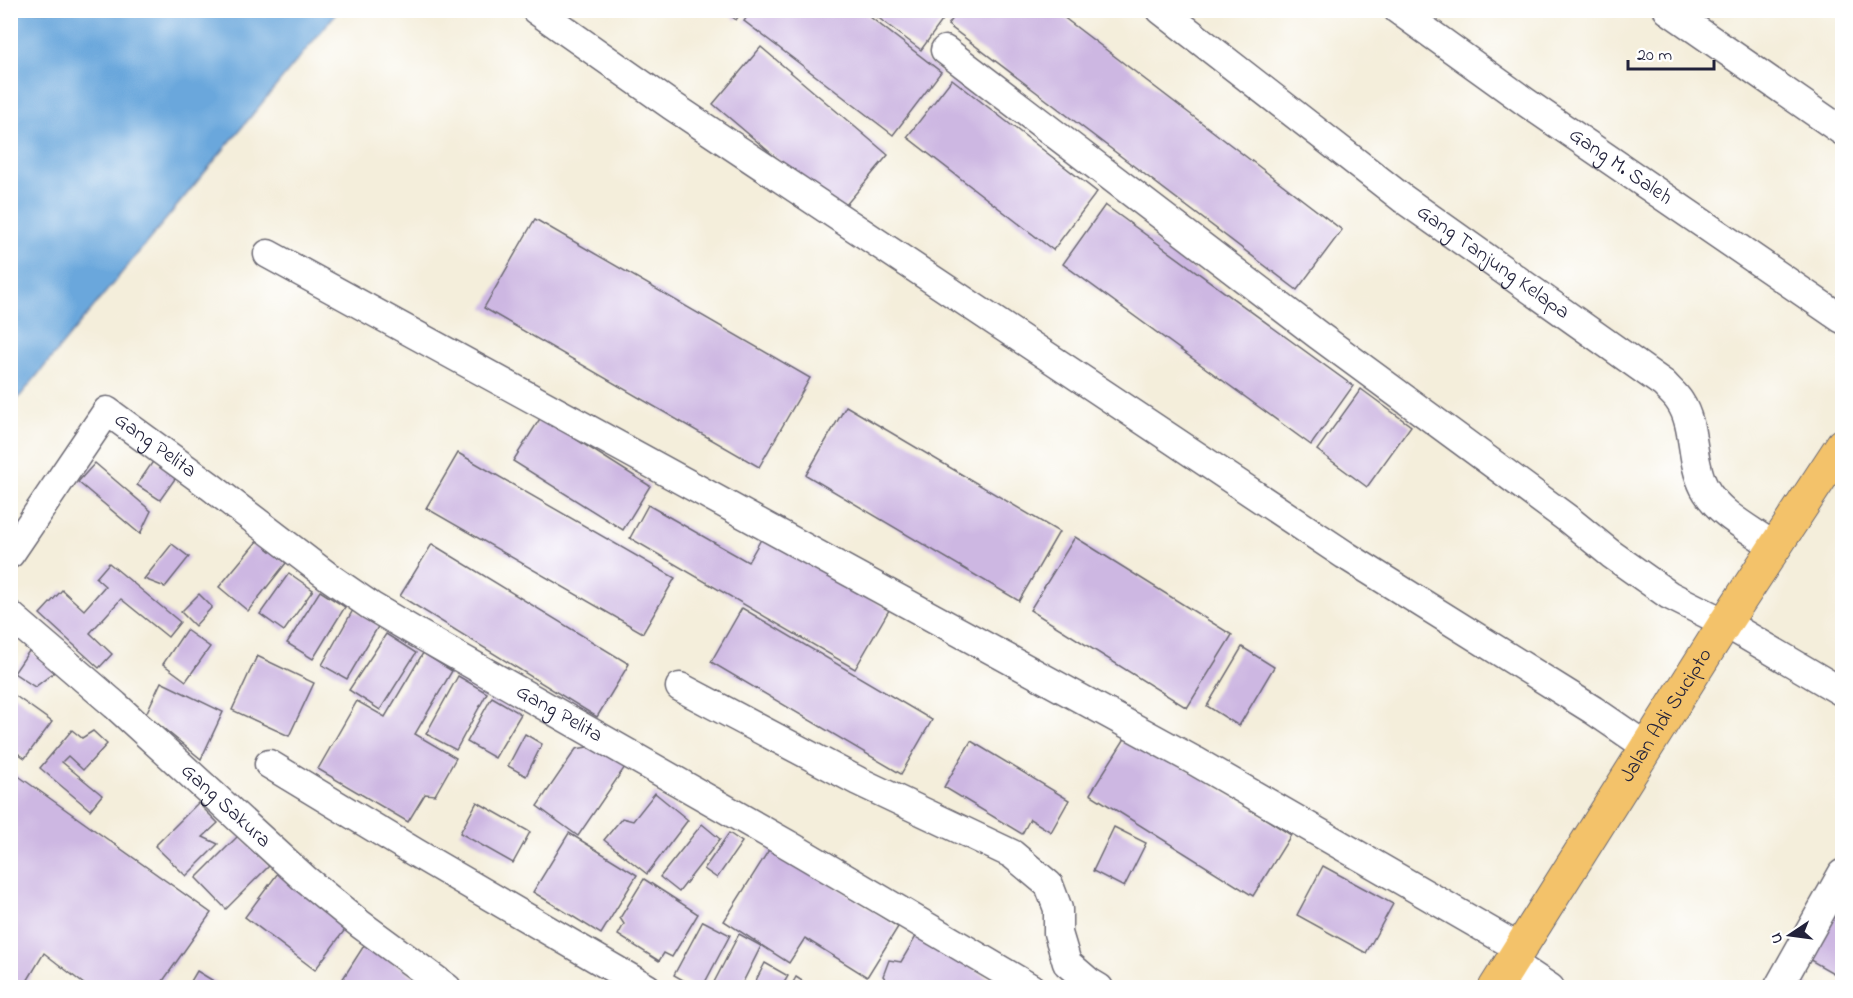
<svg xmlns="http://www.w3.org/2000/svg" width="1853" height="998" font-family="'Indie Flower',sans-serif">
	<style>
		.water { fill: #6ba7dc; stroke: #46648c; stroke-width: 1.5 }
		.building { fill: #cdb7e2 }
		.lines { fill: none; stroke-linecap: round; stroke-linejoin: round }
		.minor-casing { stroke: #6c6973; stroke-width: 31 }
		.major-casing { stroke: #6c6973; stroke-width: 35 }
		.minor { stroke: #fff; stroke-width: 28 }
		.major { stroke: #f3c26a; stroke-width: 33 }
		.labels { text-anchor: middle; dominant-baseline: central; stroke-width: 4.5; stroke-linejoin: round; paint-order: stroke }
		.street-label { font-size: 21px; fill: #22223b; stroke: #fff }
	</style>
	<rect width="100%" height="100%" fill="#fff"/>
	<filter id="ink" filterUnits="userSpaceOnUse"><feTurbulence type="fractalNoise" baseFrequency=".0167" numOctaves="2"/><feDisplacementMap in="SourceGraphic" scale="12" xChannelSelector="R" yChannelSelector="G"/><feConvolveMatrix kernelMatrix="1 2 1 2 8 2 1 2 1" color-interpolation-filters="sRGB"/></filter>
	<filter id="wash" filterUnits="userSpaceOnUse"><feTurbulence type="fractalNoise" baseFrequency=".008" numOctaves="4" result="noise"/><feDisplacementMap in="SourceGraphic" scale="24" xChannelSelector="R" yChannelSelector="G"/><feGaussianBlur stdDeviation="1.35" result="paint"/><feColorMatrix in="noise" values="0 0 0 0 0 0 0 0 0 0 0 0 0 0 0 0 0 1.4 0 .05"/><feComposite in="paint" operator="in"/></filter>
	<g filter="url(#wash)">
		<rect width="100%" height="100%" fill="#f4eedb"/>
		<polygon class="water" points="11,10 338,11 11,407 10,11"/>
		<g id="blocks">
			<g class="building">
				<polygon points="724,10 743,10 736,20"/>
				<polygon points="752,10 861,10 941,72 893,135 744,21"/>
				<polygon points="868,10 950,10 921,50"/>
				<polygon points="959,10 1054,10 1342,230 1297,290 948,25"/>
				<polygon points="761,47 888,155 840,212 713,104"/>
				<polygon points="952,79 1097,192 1053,250 907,137"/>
				<polygon points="1105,205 1353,386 1311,445 1063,264"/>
				<polygon points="535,219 810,378 759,467 484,308"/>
				<polygon points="1361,389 1411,426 1367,487 1317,450"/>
				<polygon points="846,406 1059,532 1019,601 806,475"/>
				<polygon points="541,417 650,486 623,530 513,461"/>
				<polygon points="458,453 675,578 643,633 426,508"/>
				<polygon points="154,460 177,476 160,500 137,485"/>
				<polygon points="95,463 151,511 140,534 78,482"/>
				<polygon points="648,505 748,562 763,536 889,610 855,669 630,538"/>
				<polygon points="1075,537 1232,635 1187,708 1030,610"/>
				<polygon points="258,540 286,563 248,611 219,587"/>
				<polygon points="172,544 189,557 165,587 144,579"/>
				<polygon points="432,544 629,664 597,717 400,596"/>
				<polygon points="109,563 180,622 168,637 121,599 90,633 112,654 99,668 40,614 62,590 84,610 105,586 96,578"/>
				<polygon points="289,573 313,590 284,631 260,614"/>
				<polygon points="320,591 345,607 313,659 287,643"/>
				<polygon points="199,594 212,607 195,626 181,612"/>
				<polygon points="742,608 932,720 901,774 711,662"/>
				<polygon points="353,610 379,625 347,679 322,665"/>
				<polygon points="186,630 210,647 186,681 163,664"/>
				<polygon points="386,634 416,653 380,710 349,690"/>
				<polygon points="1242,647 1274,667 1239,726 1207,706"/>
				<polygon points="29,651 57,670 35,687 14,673"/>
				<polygon points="423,653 452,671 415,734 456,758 435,795 425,794 408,822 318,769 357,701 385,717"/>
				<polygon points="257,656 314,683 289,736 232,710"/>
				<polygon points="458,676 487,693 456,750 426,734"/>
				<polygon points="161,682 223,712 201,759 146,714"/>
				<polygon points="10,692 52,722 25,758 10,748"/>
				<polygon points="492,697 521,714 495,758 467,742"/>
				<polygon points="72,730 82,738 93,731 107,744 83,770 68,756 62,762 102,795 90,810 40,768"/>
				<polygon points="1129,732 1291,835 1253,896 1090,794"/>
				<polygon points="525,734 542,744 526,776 508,766"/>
				<polygon points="971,741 1069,800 1051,832 1030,819 1022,834 944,787"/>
				<polygon points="599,745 627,764 578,836 537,806 576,749"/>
				<polygon points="10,770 211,913 158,988 89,988 44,953 23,988 10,988"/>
				<polygon points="655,793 688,820 647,874 604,840 622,818 633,821"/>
				<polygon points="477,802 530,832 513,863 460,833"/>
				<polygon points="198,803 218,823 203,837 218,844 186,876 155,846"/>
				<polygon points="702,824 720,839 679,892 660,877"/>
				<polygon points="1114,827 1146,843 1124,887 1093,871"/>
				<polygon points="569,833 637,875 601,934 533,892"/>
				<polygon points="729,833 742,842 717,878 704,869"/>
				<polygon points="239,835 269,866 226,909 196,878"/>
				<polygon points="772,845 898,927 867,977 805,938 789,963 724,921"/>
				<polygon points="1323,866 1393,904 1366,953 1297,915"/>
				<polygon points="278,873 347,927 315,970 245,917"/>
				<polygon points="644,879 698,914 672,957 664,953 659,961 618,935 624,924 620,918"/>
				<polygon points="1842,891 1842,978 1805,957"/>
				<polygon points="703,921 730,935 702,988 697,988 674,975"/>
				<polygon points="918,933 1003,988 893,988 883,976 889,960 901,962"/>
				<polygon points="739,934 761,946 740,988 711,988"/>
				<polygon points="365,944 432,988 353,988 342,980"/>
				<polygon points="765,963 788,976 781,988 752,988"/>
				<polygon points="197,971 225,988 187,988"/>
				<polygon points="1795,976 1813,988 1787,988"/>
				<polygon points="796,977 813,988 790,988"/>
			</g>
		</g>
	</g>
	<g filter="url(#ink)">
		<use href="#blocks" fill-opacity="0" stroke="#6c6973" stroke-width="1.5"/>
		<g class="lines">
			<g class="minor-casing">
				<g id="minor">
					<polyline points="536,10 671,105 1345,555 1593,710 1647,747"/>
					<path id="s1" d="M1161 10 1402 198 1664 384C1669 390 1676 395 1680 402 1696 426 1690 460 1704 487 1718 514 1750 529 1775 547"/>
					<path id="s2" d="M1398 10 1527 103 1842 319"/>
					<polyline points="1668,10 1842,131"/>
					<polyline points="945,50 1318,335 1568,519 1611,554 1669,595 1725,623 1842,692"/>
					<polyline points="268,254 1195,761 1519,948"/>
					<path id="s3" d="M10 554 107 411 210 486 329 577 371 606 417 633 787 844 1031 988"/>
					<path id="s4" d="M10 615 115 705 305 879 360 924 447 988"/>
					<polyline points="680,687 858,781 1012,854 1049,885 1058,909 1058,933 1067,963 1089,982 1099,988"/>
					<polyline points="269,764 416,853 647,988"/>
					<polyline points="1511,962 1550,988"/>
					<polyline points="1778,988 1842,874"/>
				</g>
			</g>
			<g class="major-casing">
				<g id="major">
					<path id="s5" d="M1495 988 1725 623 1842 445"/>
				</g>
			</g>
			<use href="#minor" class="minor"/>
			<use href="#major" class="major"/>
		</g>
	</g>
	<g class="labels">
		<g class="street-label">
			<text stroke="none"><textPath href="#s2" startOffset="272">Gang M. Saleh</textPath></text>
			<text stroke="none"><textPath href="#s1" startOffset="417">Gang Tanjung Kelapa</textPath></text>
			<text stroke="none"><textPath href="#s3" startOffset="232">Gang Pelita</textPath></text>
			<text stroke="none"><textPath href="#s3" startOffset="718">Gang Pelita</textPath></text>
			<text stroke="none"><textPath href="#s5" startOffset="322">Jalan Adi Sucipto</textPath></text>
			<text stroke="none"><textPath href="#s4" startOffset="288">Gang Sakura</textPath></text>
		</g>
	</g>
	<rect width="1853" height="998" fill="none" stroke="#fff" stroke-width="36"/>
	<g transform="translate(1790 935) rotate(257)" stroke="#ffffff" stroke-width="4.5" paint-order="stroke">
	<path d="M0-4.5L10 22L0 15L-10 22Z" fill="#22223b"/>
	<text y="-9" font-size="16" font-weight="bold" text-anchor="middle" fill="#22223b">U</text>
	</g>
	<path d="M1628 60v9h86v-9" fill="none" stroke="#22223b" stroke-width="3"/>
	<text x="1637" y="60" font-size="18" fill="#22223b" stroke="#ffffff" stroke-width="4.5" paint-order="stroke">20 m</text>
</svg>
